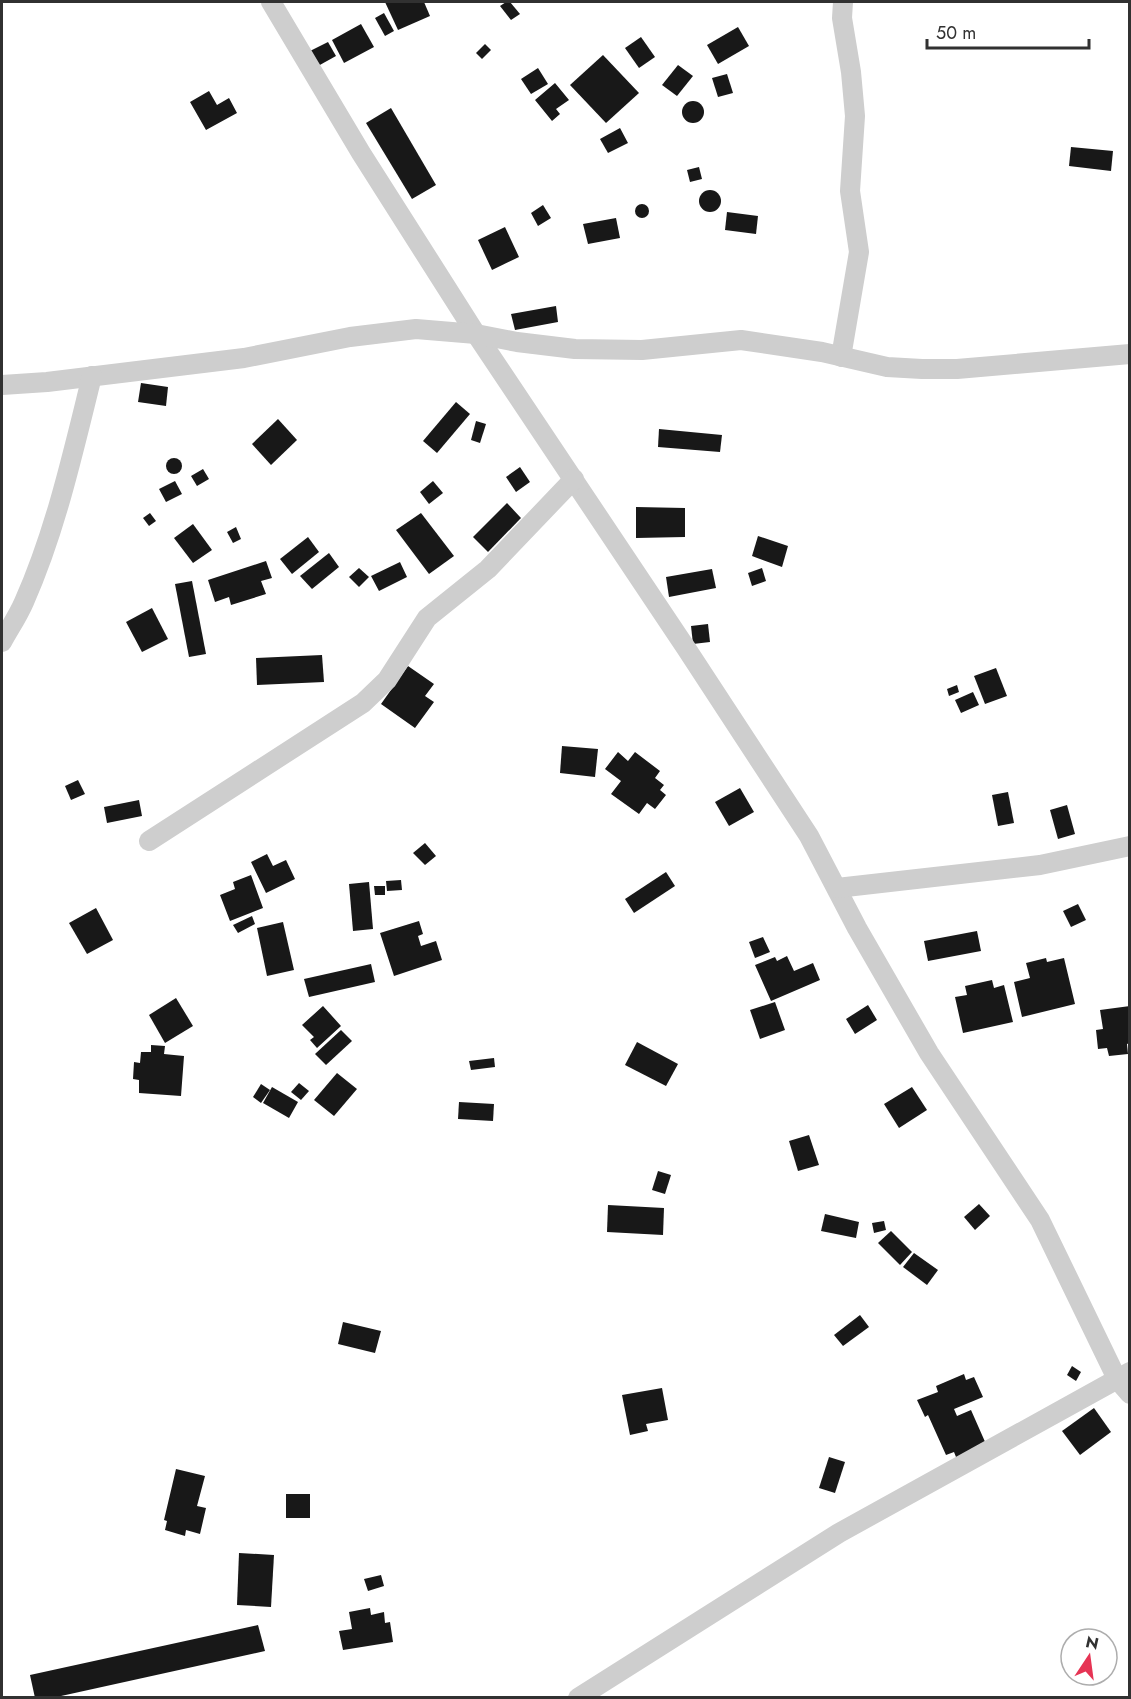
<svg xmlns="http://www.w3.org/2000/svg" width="1131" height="1699" font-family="Jost,sans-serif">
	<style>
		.building { fill: #181818 }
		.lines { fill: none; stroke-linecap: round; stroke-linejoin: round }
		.minor { stroke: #cecece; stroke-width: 20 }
	</style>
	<rect width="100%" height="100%" fill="#fff"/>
	<g class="building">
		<polygon points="385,2 424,2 430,16 398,30"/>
		<polygon points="506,2 510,2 520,14 511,20 500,6"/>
		<polygon points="384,13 394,31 385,36 375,18"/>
		<polygon points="361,24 374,47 344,63 332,40"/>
		<polygon points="738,27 749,46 718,64 707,45"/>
		<polygon points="641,37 655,57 639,68 625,48"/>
		<polygon points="328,42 336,56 318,66 310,51"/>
		<polygon points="485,44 491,50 482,59 476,53"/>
		<polygon points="603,55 639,93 606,123 570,85"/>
		<polygon points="678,65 693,76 677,96 662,85"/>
		<polygon points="538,68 548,84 531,94 521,79"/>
		<polygon points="727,74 733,93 718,97 712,78"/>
		<polygon points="555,83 569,100 556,109 560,114 552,121 535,100"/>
		<polygon points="209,91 217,105 229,98 237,113 206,130 190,102"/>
		<circle cx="693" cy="112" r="11"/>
		<polygon points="391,108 436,185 412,199 366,123"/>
		<polygon points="620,128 628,143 608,153 600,139"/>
		<polygon points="1071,147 1113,151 1111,171 1069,166"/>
		<polygon points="699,167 702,179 690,182 687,170"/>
		<circle cx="710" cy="201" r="11"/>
		<circle cx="642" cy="211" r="7"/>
		<polygon points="543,205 551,218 538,226 531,213"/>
		<polygon points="727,212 758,216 756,234 725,230"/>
		<polygon points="616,218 620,238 588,244 583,224"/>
		<polygon points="505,227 519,257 492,270 478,240"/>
		<polygon points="556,306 558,322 515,330 511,314"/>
		<polygon points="141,383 168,387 166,406 138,402"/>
		<polygon points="456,402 470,414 437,453 423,441"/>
		<polygon points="278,419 297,440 271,465 252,444"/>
		<polygon points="476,421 486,424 480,443 471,440"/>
		<polygon points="659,429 722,435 720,452 658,447"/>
		<circle cx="174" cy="466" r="8"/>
		<polygon points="520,467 530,482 516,492 506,477"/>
		<polygon points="203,469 209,479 197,486 191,476"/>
		<polygon points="175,481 182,494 166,502 159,489"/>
		<polygon points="433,481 443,493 429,504 420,492"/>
		<polygon points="507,503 521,518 488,552 473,537"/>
		<polygon points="636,507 685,508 685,537 636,538"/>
		<polygon points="150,513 156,521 149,526 143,518"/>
		<polygon points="421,513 454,556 429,574 396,530"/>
		<polygon points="193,524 212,550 193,563 174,538"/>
		<polygon points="236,527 241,539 233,543 227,532"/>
		<polygon points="758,536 788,546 782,567 752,556"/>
		<polygon points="308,537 319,552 292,574 280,559"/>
		<polygon points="329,553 339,567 312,589 300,576"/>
		<polygon points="266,561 272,578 261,581 266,594 231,605 229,597 215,602 208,580"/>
		<polygon points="400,562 407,577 379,591 371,576"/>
		<polygon points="359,568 369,577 359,587 349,577"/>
		<polygon points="762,568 766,581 752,586 748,573"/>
		<polygon points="712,569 716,588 669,597 666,577"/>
		<polygon points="192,581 206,654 189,657 175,584"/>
		<polygon points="152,608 168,639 142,652 126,622"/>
		<polygon points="708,624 710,642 693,644 691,626"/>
		<polygon points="322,655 324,682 257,685 256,658"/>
		<polygon points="408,666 434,684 425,696 434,702 415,728 381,704"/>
		<polygon points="996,668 1007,696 985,704 974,676"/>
		<polygon points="957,685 959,692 949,696 947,689"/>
		<polygon points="973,692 979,705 961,713 955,700"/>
		<polygon points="562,746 598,749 595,777 560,773"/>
		<polygon points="618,752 628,761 635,752 660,771 655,778 664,785 660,790 666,795 655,809 647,803 639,814 611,794 621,781 605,769"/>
		<polygon points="78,780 85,794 71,800 65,786"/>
		<polygon points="740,788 754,812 729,826 715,802"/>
		<polygon points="1008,792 1014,823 998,826 992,795"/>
		<polygon points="139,800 142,816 107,823 104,807"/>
		<polygon points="1067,805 1075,834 1058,839 1050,810"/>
		<polygon points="425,843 436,856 425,865 413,853"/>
		<polygon points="267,854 273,866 286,860 295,879 266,893 251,862"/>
		<polygon points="666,872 675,886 634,913 625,899"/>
		<polygon points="251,875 263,908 230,921 220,895 235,889 233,882"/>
		<polygon points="401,880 402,890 387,891 386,881"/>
		<polygon points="369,882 373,929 353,931 349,884"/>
		<polygon points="374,886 385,886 385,895 375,895"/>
		<polygon points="1078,904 1086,920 1071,927 1063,911"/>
		<polygon points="96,908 113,940 87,954 69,923"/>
		<polygon points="252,916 255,924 238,933 233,925"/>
		<polygon points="419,921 423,934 418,936 421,946 436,941 442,960 394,976 380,933"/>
		<polygon points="283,922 294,970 267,976 257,928"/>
		<polygon points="977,931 981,951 928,961 924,941"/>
		<polygon points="763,937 770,952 755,958 749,942"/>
		<polygon points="787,956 794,971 813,963 820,980 771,1001 755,965 775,957 777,961"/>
		<polygon points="1046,958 1047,962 1064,958 1075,1004 1022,1017 1014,982 1030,978 1026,963"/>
		<polygon points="371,964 375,982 309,997 304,979"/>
		<polygon points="992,980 994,988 1004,985 1013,1022 963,1033 955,997 967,995 965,986"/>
		<polygon points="176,998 193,1026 165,1043 149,1015"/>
		<polygon points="775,1002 785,1030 760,1039 750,1010"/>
		<polygon points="868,1005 877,1020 855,1034 846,1019"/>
		<polygon points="323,1006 341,1026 317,1048 310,1040 314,1037 302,1025"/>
		<polygon points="1130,1006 1130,1043 1127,1044 1128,1054 1109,1056 1107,1048 1098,1049 1096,1030 1103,1029 1100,1010"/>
		<polygon points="341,1030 352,1041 326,1065 315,1054"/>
		<polygon points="637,1042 678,1064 666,1086 625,1065"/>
		<polygon points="151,1045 165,1046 164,1054 184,1056 181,1096 139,1093 139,1080 133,1079 134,1062 140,1063 141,1052 151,1052"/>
		<polygon points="494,1058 495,1067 471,1070 469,1061"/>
		<polygon points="337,1073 357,1089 334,1116 314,1100"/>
		<polygon points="299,1083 309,1091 301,1100 291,1092"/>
		<polygon points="261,1084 270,1090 261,1103 253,1097"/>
		<polygon points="272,1087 298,1102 289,1118 263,1103"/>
		<polygon points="912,1087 927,1110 899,1128 884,1104"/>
		<polygon points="459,1102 494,1104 493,1121 458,1119"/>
		<polygon points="809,1135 819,1165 798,1171 789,1141"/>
		<polygon points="658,1171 671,1175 665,1194 652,1190"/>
		<polygon points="979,1204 990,1216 975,1230 964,1217"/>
		<polygon points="608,1205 664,1208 663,1235 607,1232"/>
		<polygon points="825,1214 859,1222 856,1238 821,1231"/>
		<polygon points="884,1221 886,1230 874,1233 872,1223"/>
		<polygon points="891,1231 912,1252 900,1265 878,1243"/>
		<polygon points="914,1253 938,1270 927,1285 903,1267"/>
		<polygon points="860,1315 869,1327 843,1346 834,1335"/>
		<polygon points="343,1322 381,1331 375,1353 338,1344"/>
		<polygon points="1072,1366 1081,1372 1076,1381 1067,1375"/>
		<polygon points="964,1374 966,1380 974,1377 983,1397 954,1409 957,1416 971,1410 986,1444 958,1462 954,1452 946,1455 928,1415 925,1417 917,1400 938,1392 936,1386"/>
		<polygon points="662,1388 668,1420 646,1424 648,1431 630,1435 622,1395"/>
		<polygon points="1094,1408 1111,1432 1080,1455 1062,1431"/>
		<polygon points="829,1457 845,1462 835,1493 819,1488"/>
		<polygon points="176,1469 205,1476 197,1506 206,1508 200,1534 186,1530 185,1536 165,1530 167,1521 164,1520"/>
		<rect x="286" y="1494" width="24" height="24"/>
		<polygon points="239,1553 274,1555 271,1607 237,1605"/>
		<polygon points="381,1575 384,1586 368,1591 364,1579"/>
		<polygon points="370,1608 371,1615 384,1612 385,1623 390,1622 393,1642 343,1650 339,1631 352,1629 349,1612"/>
		<polygon points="258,1625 265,1651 52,1698 35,1698 30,1675"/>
	</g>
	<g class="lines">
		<g class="minor">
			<polyline points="271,2 361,153 476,334 686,648 809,836 857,928 929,1053 1040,1220 1117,1379 1130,1394"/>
			<polyline points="841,357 859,252 850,191 855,116 851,72 842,18 843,2"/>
			<polyline points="2,385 47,382 244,358 350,337 416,329 476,334 517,342 575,349 642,350 741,340 822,352 887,367 922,369 957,369 1130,354"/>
			<path d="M2 642C9 629 18 616 24 602 56 530 73 452 92 376"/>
			<polyline points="149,841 363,703 387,680 427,618 488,569 574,479"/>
			<polyline points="837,888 1040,865 1130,846"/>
			<polyline points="578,1698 839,1533 1130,1372"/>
		</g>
	</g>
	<rect width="1131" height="1699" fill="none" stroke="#313131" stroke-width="6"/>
	<g transform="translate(1089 1657) rotate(13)"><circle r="28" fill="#ffffff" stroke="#adadad" stroke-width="1.5"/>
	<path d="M0-4.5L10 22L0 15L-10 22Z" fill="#e63454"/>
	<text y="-9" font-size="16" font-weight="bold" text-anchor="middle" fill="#313131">N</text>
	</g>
	<path d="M927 39v9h162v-9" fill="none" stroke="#313131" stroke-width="3"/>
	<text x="936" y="39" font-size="18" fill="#313131" stroke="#ffffff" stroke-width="4.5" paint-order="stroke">50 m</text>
</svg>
